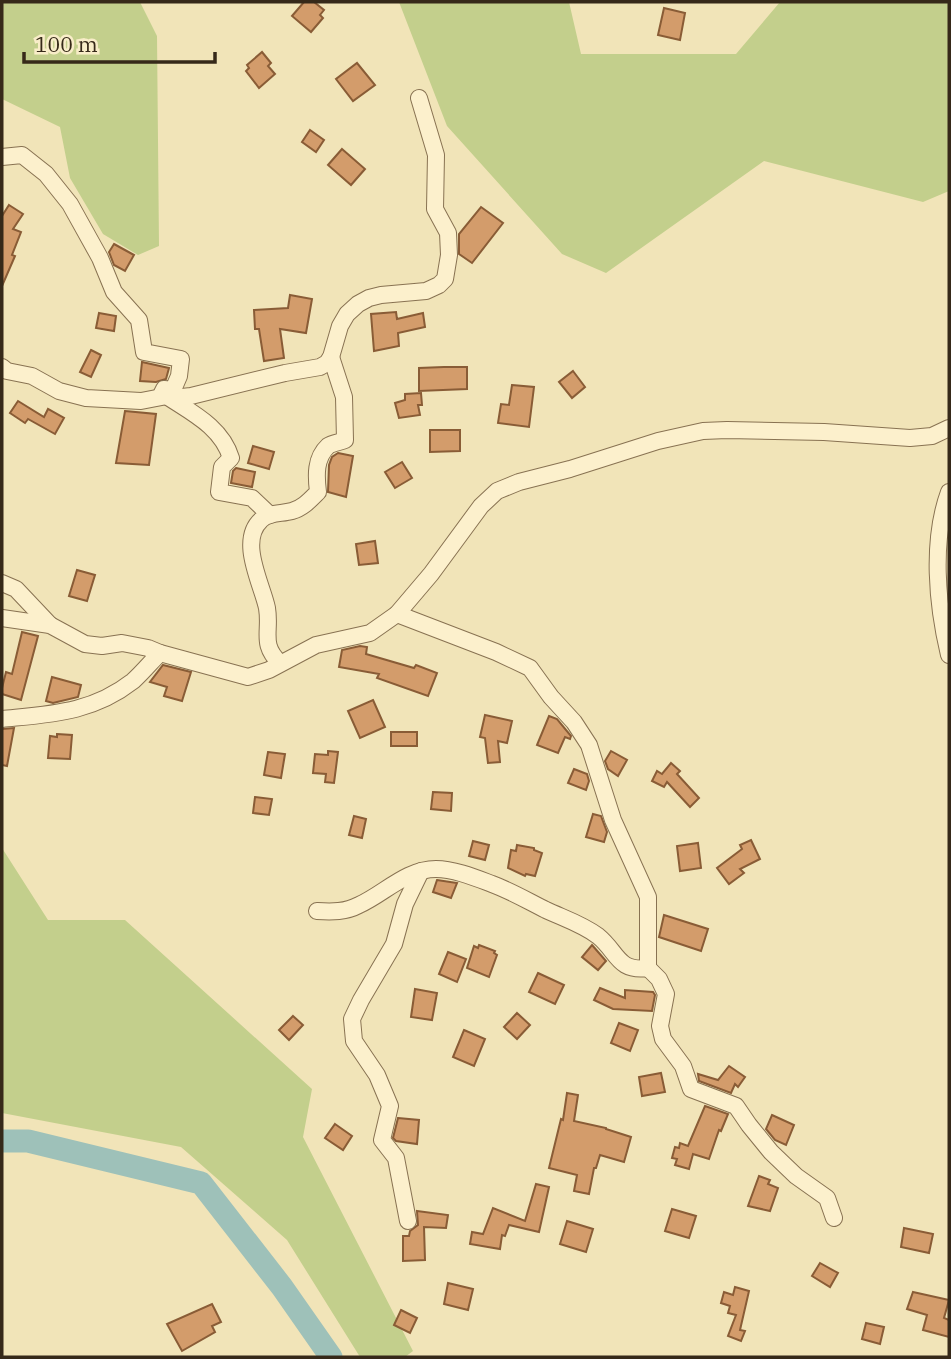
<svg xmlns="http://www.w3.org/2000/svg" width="951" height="1359" font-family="'IBM Plex Serif',serif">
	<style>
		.green { fill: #c3cf8c }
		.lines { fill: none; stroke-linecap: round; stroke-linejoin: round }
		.river { stroke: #9ec1b9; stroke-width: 23 }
		.building { fill: #d39c6b; stroke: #895c36; stroke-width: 2 }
		.street-casing { stroke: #887252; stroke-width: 18 }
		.street { stroke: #fcf0cc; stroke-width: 16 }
	</style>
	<rect width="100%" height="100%" fill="#f1e4b8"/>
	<g class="green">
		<polygon points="2,2 140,2 157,36 159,246 138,255 103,234 70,178 60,127 2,99"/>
		<polygon points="399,2 569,2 581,54 736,54 780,2 949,2 949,191 923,202 764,161 606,273 562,254 447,126"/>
		<polygon points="2,848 48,920 125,920 312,1089 303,1137 413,1351 405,1357 360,1357 287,1240 181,1147 2,1113"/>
	</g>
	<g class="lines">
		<polyline class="river" points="2,1141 28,1141 201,1183 282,1287 331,1357"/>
	</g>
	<g class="building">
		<polygon points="304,2 314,2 324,10 320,15 323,18 311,32 292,16"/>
		<polygon points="664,8 685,13 680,40 658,35"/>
		<polygon points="262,52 271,63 268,66 275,74 259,88 246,71 249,68 247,65"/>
		<polygon points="357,63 375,85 353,101 336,79"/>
		<polygon points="310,130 324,140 316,152 302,142"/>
		<polygon points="342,149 365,169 351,185 328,165"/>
		<polygon points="9,205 23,214 13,229 21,232 12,255 15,256 2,286 2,216"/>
		<polygon points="481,207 503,223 472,263 459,254 459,234"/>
		<polygon points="114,244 134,255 125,271 114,265 109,252"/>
		<polygon points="290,295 312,299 306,333 280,329 284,358 264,361 259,329 255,329 254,310 288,308"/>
		<polygon points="396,312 397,319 423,313 425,327 398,333 399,346 374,351 371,314"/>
		<polygon points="99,313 116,316 114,331 96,328"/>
		<polygon points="91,350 101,355 91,377 80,372"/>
		<polygon points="142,362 169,368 166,379 156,382 140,381"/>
		<polygon points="444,367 467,367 467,389 419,391 419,368"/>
		<polygon points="573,371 585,387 572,398 559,382"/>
		<polygon points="512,385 534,387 529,427 498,423 501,404 509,405"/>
		<polygon points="421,393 422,405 418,405 420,415 399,418 395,403 405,400 405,394"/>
		<polygon points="18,401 44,417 48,409 64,418 55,434 28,419 25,423 10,413"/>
		<polygon points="125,411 156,414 149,465 116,463"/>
		<polygon points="430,430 460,430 460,451 430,452"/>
		<polygon points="253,446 274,452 269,469 248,463"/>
		<polygon points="338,453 353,456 346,497 328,492 329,465 332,457"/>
		<polygon points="402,462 412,478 395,488 385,472"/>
		<polygon points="236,468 255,472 252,487 231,483 233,471"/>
		<polygon points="375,541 378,563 359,565 356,544"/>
		<polygon points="77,570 95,575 87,601 69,596"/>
		<polygon points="22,632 38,636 21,700 2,694 2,688 6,672 12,674"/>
		<polygon points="360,646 367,647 366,654 414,668 416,665 437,673 428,696 377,678 379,674 339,667 342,650"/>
		<polygon points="163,665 191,672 182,701 164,696 167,687 150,682"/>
		<polygon points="52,677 81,685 78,697 53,703 46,701"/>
		<polygon points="373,700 385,727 360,738 348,711"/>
		<polygon points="485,715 512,721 507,743 498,741 500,762 488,763 485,738 480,737"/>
		<polygon points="549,716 557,719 571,736 570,739 565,737 558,753 537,745"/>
		<polygon points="14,728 7,766 2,765 2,729"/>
		<rect x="391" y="732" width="26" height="14"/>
		<polygon points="57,734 72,735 70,759 48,758 50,736 57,737"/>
		<polygon points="328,751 338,752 334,783 325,782 326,774 313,773 315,754 328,755"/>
		<polygon points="611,751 627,760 618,776 608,769 605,761"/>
		<polygon points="268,752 285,754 281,778 264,775"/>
		<polygon points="671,763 680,771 677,774 699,798 690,807 667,782 664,787 652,781 657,771 662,774"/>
		<polygon points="574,769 587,774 589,781 586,790 568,783"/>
		<polygon points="433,792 452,793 451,811 431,809"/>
		<polygon points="255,797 272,799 269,815 253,813"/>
		<polygon points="593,814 601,816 607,832 604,842 586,837"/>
		<polygon points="354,816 366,819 362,838 349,835"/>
		<polygon points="751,840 760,859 740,869 744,873 729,884 717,868 742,849 740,845"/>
		<polygon points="473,841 489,845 485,860 469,856"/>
		<polygon points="698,843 701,868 680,871 677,846"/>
		<polygon points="517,845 534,848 534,850 542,853 535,876 526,874 525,876 508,868 511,850 516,851"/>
		<polygon points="437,880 457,883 451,898 433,892"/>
		<polygon points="664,915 708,929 701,951 659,937"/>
		<polygon points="479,945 495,951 494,953 497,955 489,977 467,968 474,946 478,948"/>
		<polygon points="592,945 606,961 598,970 582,957"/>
		<polygon points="448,952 466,959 457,982 439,974"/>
		<polygon points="538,973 564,985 555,1004 529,992"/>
		<polygon points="600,988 625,998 625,990 653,992 655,995 652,1011 613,1009 594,1000"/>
		<polygon points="415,989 437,993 432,1020 411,1017"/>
		<polygon points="517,1013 530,1025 517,1039 504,1027"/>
		<polygon points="293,1016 303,1025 289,1040 279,1030"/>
		<polygon points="619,1023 638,1030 630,1051 611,1043"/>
		<polygon points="464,1030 485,1039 474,1066 453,1057"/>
		<polygon points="729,1066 745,1077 738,1087 735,1084 731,1093 699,1081 698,1074 718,1080"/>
		<polygon points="661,1073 665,1092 642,1096 639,1077"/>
		<polygon points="567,1093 578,1095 574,1121 606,1128 606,1129 631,1137 624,1162 600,1155 596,1168 594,1168 589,1194 574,1191 577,1175 549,1168 561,1119 563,1120"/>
		<polygon points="705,1106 728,1114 721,1131 719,1130 709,1159 693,1154 689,1169 675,1165 677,1159 672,1158 675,1147 679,1148 680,1143 688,1146"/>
		<polygon points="772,1115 794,1125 786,1145 775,1140 766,1129"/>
		<polygon points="398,1118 419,1120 417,1144 396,1141 393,1138"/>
		<polygon points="335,1124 352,1136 343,1150 325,1138"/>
		<polygon points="759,1176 770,1180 768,1184 778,1188 770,1211 748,1206"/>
		<polygon points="536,1184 549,1187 539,1232 509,1225 505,1236 502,1235 500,1249 470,1244 472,1232 483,1234 493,1208 525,1221"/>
		<polygon points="672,1209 696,1216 689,1238 665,1231"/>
		<polygon points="417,1211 448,1215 446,1228 424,1227 425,1260 403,1261 403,1236 409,1236 410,1231 418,1225"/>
		<polygon points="567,1221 593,1229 586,1252 560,1244"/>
		<polygon points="904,1228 933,1234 929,1253 901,1247"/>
		<polygon points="820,1263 838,1273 830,1287 812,1276"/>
		<polygon points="448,1283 473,1289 468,1310 444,1304"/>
		<polygon points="735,1287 749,1291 740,1330 745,1331 741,1341 728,1336 736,1315 728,1313 730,1306 721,1303 724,1292 733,1295"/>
		<polygon points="913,1292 949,1300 944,1318 949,1320 949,1337 923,1330 927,1315 907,1309"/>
		<polygon points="212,1304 221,1322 212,1326 215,1332 182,1351 167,1324"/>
		<polygon points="401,1310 417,1318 410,1333 394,1325"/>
		<polygon points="866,1323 884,1327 880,1344 862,1339"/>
	</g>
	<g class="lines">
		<g class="street-casing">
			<g id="street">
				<path d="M2 157 22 155 46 174 70 204 100 258 114 292 139 320 144 352 181 359 179 376 173 390 164 389 162 393C188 411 221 425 231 458L222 467 219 492 252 498 270 515"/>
				<polyline points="2,367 7,371 32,376 59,391 86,398 141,401 167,396 173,398 191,396 285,373 320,367 327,363 331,357 340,326 347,314 358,304 369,298 381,295 426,291 439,285 445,279 449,255 448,233 435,209 436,155 419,98"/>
				<path d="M949 492C931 541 937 605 949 655"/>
				<polyline points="2,583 16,589 50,625"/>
				<polyline points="397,614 496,652 530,668 551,697 574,722 589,745 613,820 648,897 648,968 659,979 666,994 660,1026 663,1039 683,1066 691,1089 736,1106 749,1125 771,1152 796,1176 827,1198 834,1218"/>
				<polyline points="2,618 50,625 85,644 102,646 122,643 148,648 160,653 248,677 269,670 316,645 370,633 397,614 431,574 481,506 497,491 519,482 570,469 658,441 703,431 727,430 824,432 910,438 932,436 949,428"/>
				<path d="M280 663C260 644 271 632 267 608 262 584 238 541 261 520 269 512 281 514 292 511 303 508 310 500 318 492 316 476 315 458 328 446 332 443 341 442 345 440L344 397 331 357"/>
				<path d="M2 719C51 714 92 713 133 681 142 673 151 662 160 653"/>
				<path d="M317 911C332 912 346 912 359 905 384 894 406 869 436 869 454 869 476 878 492 884 511 891 528 901 546 910 563 918 582 924 598 936 618 952 617 972 648 968"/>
				<polyline points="408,1221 396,1158 382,1140 390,1106 377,1075 354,1041 352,1019 361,1000 394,944 405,904 421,871"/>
			</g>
		</g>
		<use href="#street" class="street"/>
	</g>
	<rect width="951" height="1359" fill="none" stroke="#362919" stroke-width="7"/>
	<path d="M24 52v10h191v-10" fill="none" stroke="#362919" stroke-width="3.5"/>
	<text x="35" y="52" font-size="21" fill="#362919" stroke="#f8edc8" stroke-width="5" paint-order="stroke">100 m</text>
</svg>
